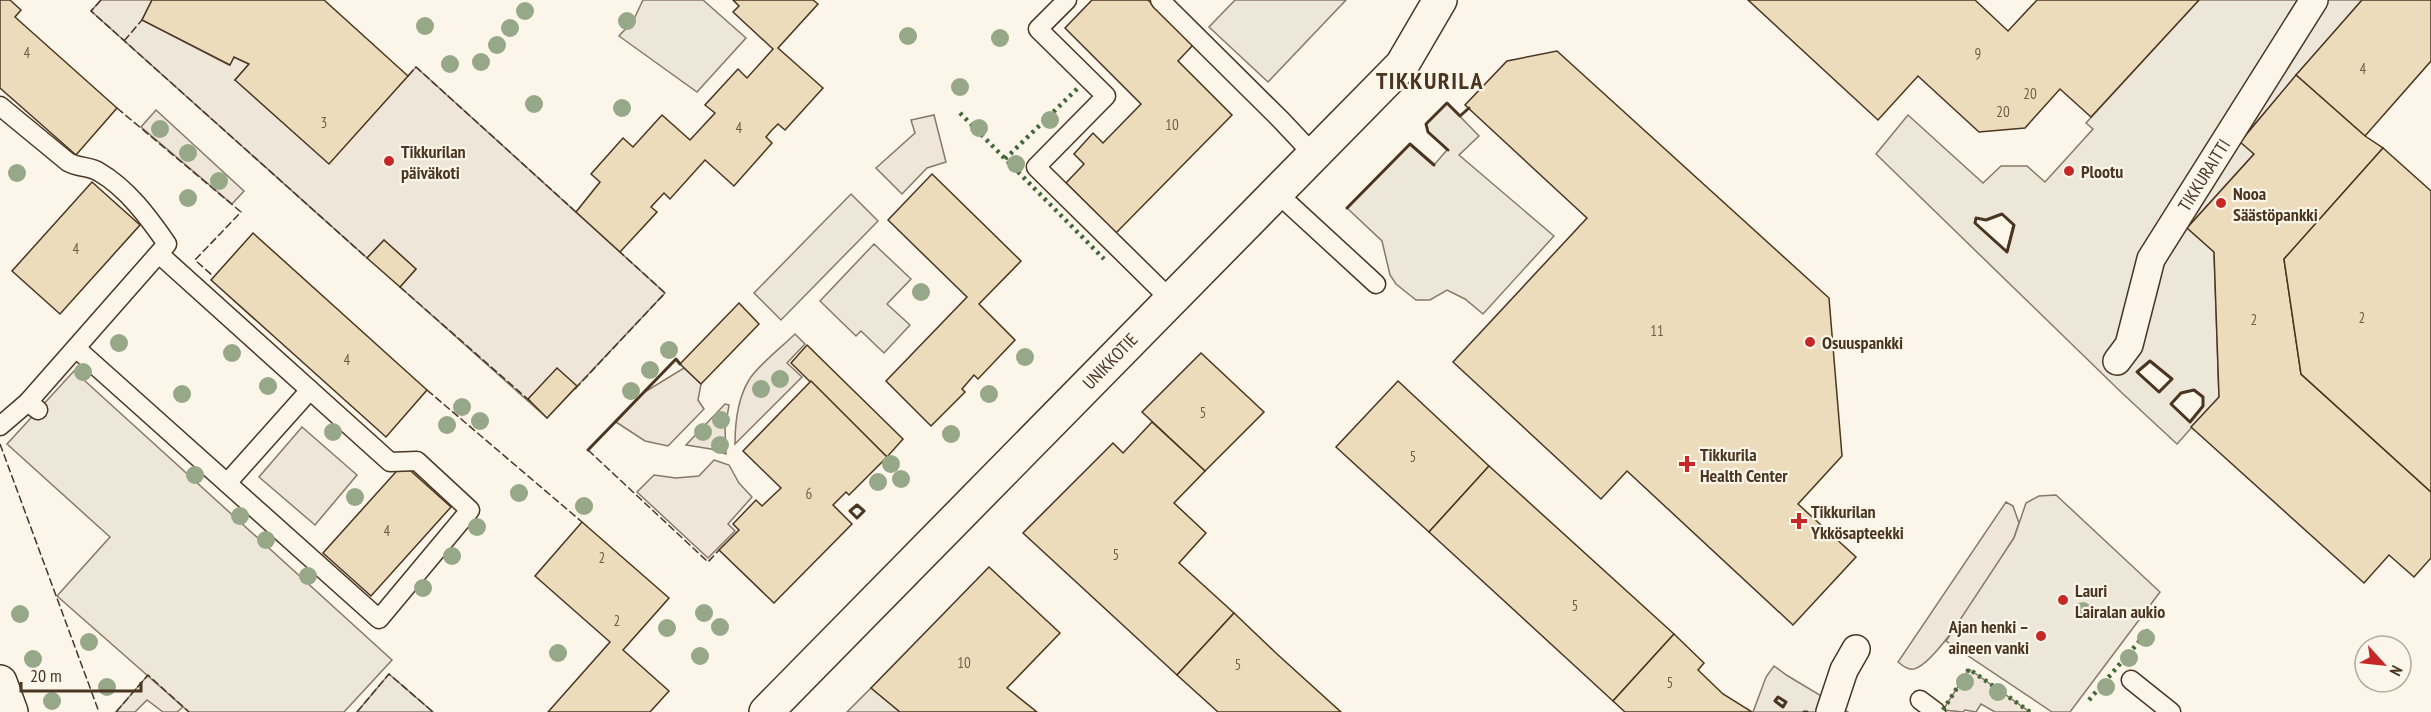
<svg xmlns="http://www.w3.org/2000/svg" width="2431" height="712" font-family="'PT Sans Narrow',sans-serif">
	<style>
		.green { fill: #ede6d9; stroke: #887966; stroke-width: 1.5 }
		.parking { fill: #ede7d9; stroke: #887966; stroke-width: 1.5; fill-rule: evenodd }
		.building { fill: #ecdcbc; stroke: #4a3520; stroke-width: 1.5 }
		.lines { fill: none; stroke-linecap: round; stroke-linejoin: round }
		.service-casing { stroke: #4a3520; stroke-width: 21 }
		.pedestrian-casing { stroke: #4a3520; stroke-width: 30 }
		.tertiary-casing { stroke: #4a3520; stroke-width: 36 }
		.service { stroke: #fbf6e9; stroke-width: 18 }
		.pedestrian { stroke: #fbf6e9; stroke-width: 27 }
		.tertiary { stroke: #fbf6e9; stroke-width: 33 }
		.hedge { stroke: #436837; stroke-width: 4.5; stroke-dasharray: 3 4.5; stroke-linecap: butt }
		.fence { stroke: #4a3520; stroke-width: 1.5; stroke-dasharray: 8 3; stroke-linecap: butt }
		.wall { stroke: #4a3520; stroke-width: 3 }
		.tree { fill: #96a887 }
		.poi-dot { fill: #c62828; stroke: #fbf6e9; stroke-width: 2 }
		.labels { text-anchor: middle; dominant-baseline: central; stroke-width: 4.5; stroke-linejoin: round; paint-order: stroke }
		.number-label { font-size: 15px; fill: #725f47 }
		.poi-label { font-size: 18px; font-weight: bold; fill: #4a3520; stroke: #fbf6e9; text-anchor: start }
		.street-label { font-size: 18px; fill: #4a3520; stroke: #fbf6e9 }
		.district-label { font-size: 24px; font-weight: bold; letter-spacing: 1.5px; fill: #4a3520; stroke: #fbf6e9 }
	</style>
	<rect width="100%" height="100%" fill="#fbf6e9"/>
	<g class="green">
		<polygon points="101,0 152,0 142,20 229,65 234,57 249,64 235,80 408,76 416,67 665,293 547,418 400,287 416,269 384,240 367,258 91,11"/>
		<polygon points="156,110 244,191 232,204 141,127"/>
		<polygon points="934,115 946,162 927,168 902,194 876,168 915,133 911,120"/>
		<path d="M795 334 805 344 787 363 802 377 735 444C735 424 738 398 749 380 756 367 783 346 795 334Z"/>
		<polygon points="684,368 701,384 698,400 704,409 668,446 645,441 616,422 643,393"/>
		<polygon points="725,404 729,405 725,429 726,454 711,449 686,445"/>
		<polygon points="302,427 357,475 315,525 259,477"/>
		<polygon points="714,460 729,465 739,483 752,497 728,524 735,531 708,558 637,492 654,475 676,478 699,476"/>
		<path d="M2006 502 2013 506 2019 523 2014 538C1998 562 1939 663 1914 669 1908 670 1903 666 1898 662Z"/>
		<polygon points="1969,669 2030,712 1995,712 1981,704 1976,712 1965,710 1963,712 1943,710"/>
		<polygon points="148,675 183,707 177,712 163,712 147,700 135,712 116,712"/>
	</g>
	<g class="parking">
		<polygon points="643,0 703,0 746,38 697,92 619,36 633,21"/>
		<polygon points="1235,0 1346,0 1268,82 1209,27"/>
		<path d="M2199 0H2362L2240 141 2254 154 2187 228 2214 252 2219 397 2177 444 2122 393 1876 154 1908 115 1983 183 2001 166H2027L2045 182 2093 129 2086 123ZM2002 214 2013 225 2007 251 1975 223 1976 218 1986 220ZM2149 361 2172 379 2160 392 2138 372ZM2193 390 2203 397V406L2190 422 2171 404 2181 393Z"/>
		<polygon points="1447,103 1479,136 1459,155 1554,236 1483,314 1465,299 1447,290 1430,300 1416,300 1396,284 1390,275 1382,241 1347,208 1410,144 1434,165 1447,150 1428,132 1426,124"/>
		<polygon points="851,194 878,221 781,320 754,293"/>
		<polygon points="874,244 911,279 887,304 910,325 884,353 861,331 856,336 820,301"/>
		<polygon points="74,371 392,660 344,712 189,712 57,596 110,537 7,444"/>
		<polygon points="2056,495 2160,592 2070,712 2052,712 1946,641 2014,538 2026,503 2039,496"/>
		<polygon points="1774,666 1788,676 1848,712 1753,712 1766,677"/>
		<polygon points="389,674 433,712 357,712"/>
		<polygon points="871,688 900,712 847,712"/>
	</g>
	<g class="building">
		<polygon points="0,0 10,0 21,10 15,17 117,108 76,155 0,88"/>
		<polygon points="152,0 324,0 408,76 329,164 235,80 249,64 234,57 230,65 142,20"/>
		<polygon points="733,0 813,0 818,4 778,48 823,88 785,130 778,124 771,131 766,137 772,143 734,186 705,160 670,199 664,193 651,207 657,212 620,252 576,212 600,182 591,174 623,138 633,147 662,115 690,140 715,113 705,105 738,69 747,78 773,49 733,12 739,6"/>
		<polygon points="1092,0 1148,0 1193,45 1178,61 1232,115 1116,233 1066,183 1084,164 1074,154 1093,133 1103,143 1141,104 1065,28"/>
		<polygon points="1748,0 1975,0 2008,31 2037,0 2199,0 2091,117 2060,89 2025,128 1979,132 1918,76 1878,120"/>
		<polygon points="2362,0 2431,0 2431,61 2365,136 2296,75"/>
		<polygon points="1557,51 1829,298 1842,456 1798,504 1856,557 1793,625 1627,471 1601,499 1453,362 1587,218 1465,105 1507,61"/>
		<polygon points="2296,75 2365,136 2383,148 2284,259 2301,374 2431,492 2431,558 2414,577 2389,555 2364,583 2191,427 2219,397 2214,252 2187,228 2254,154 2240,142"/>
		<polygon points="2383,148 2431,191 2431,492 2301,374 2284,259"/>
		<polygon points="932,174 1021,261 979,304 1015,340 978,379 974,375 962,389 965,392 931,426 886,381 967,297 888,220"/>
		<polygon points="92,182 140,225 60,314 12,271"/>
		<polygon points="253,233 427,390 386,437 211,280"/>
		<polygon points="384,240 416,269 400,287 367,258"/>
		<polygon points="739,303 759,324 701,384 680,364"/>
		<polygon points="807,345 903,439 887,457 791,363"/>
		<polygon points="1201,353 1264,412 1205,471 1142,412"/>
		<polygon points="557,368 577,386 547,418 528,399"/>
		<polygon points="811,381 887,457 849,495 846,492 833,505 852,524 774,603 719,550 739,530 733,524 756,500 762,506 781,488 743,451"/>
		<polygon points="1398,381 1489,466 1429,532 1336,447"/>
		<polygon points="1152,422 1205,471 1174,503 1206,533 1179,563 1234,613 1177,675 1023,533 1113,443 1123,453"/>
		<polygon points="403,464 451,507 371,596 323,553"/>
		<polygon points="1489,466 1674,634 1613,701 1429,532"/>
		<polygon points="582,522 669,598 623,650 669,691 650,712 548,712 610,642 535,576"/>
		<polygon points="989,567 1060,633 1007,688 1037,712 900,712 871,688"/>
		<polygon points="1234,613 1277,654 1341,712 1218,712 1177,675"/>
		<polygon points="1674,634 1704,663 1698,670 1723,694 1752,712 1625,712 1613,701"/>
	</g>
	<g class="lines">
		<g class="service-casing">
			<g id="service">
				<polyline points="1067,0 1038,29 1106,96 1036,167 1170,299"/>
				<polyline points="1160,0 1281,120 1313,154"/>
				<path d="M0 106 68 162C78 168 90 166 99 172 127 188 149 218 167 244L28 402"/>
				<polyline points="1276,192 1376,284"/>
				<polyline points="77,349 379,619 470,510 417,461 390,462 159,254"/>
				<polyline points="0,426 28,402 38,410"/>
				<polyline points="227,483 310,390"/>
				<polyline points="2131,680 2171,712"/>
				<polyline points="1920,700 1936,712"/>
			</g>
		</g>
		<g class="pedestrian-casing">
			<g id="pedestrian">
				<polyline points="2117,361 2129,345 2151,259 2314,0"/>
				<polyline points="1830,712 1844,670 1856,649"/>
			</g>
		</g>
		<g class="tertiary-casing">
			<g id="tertiary">
				<polyline points="0,682 11,712"/>
				<polyline points="766,712 1402,65 1440,0"/>
			</g>
		</g>
		<use href="#service" class="service"/>
		<use href="#pedestrian" class="pedestrian"/>
		<use href="#tertiary" class="tertiary"/>
		<g class="hedge">
			<polyline points="960,113 1104,259"/>
			<polyline points="1005,159 1080,86"/>
			<polyline points="2089,700 2149,630"/>
			<polyline points="1943,710 1969,669 2030,712"/>
		</g>
		<g class="fence">
			<polyline points="101,0 91,11 367,258"/>
			<polyline points="124,41 142,20"/>
			<polyline points="408,76 416,67 576,212"/>
			<polyline points="117,108 241,212 195,260 213,276"/>
			<polyline points="400,287 531,402"/>
			<polyline points="575,389 665,293 620,252"/>
			<polyline points="427,390 582,522"/>
			<polyline points="0,444 99,712"/>
			<polyline points="588,450 708,562 719,550"/>
			<polyline points="116,712 148,675 189,712"/>
			<polyline points="357,712 389,674 433,712"/>
		</g>
		<g class="wall">
			<polyline points="1448,150 1428,132 1426,124 1447,103 1460,116 1469,108"/>
			<polyline points="1347,208 1410,144 1434,165"/>
			<polygon points="2002,214 2014,225 2007,252 1975,223 1976,218 1986,220"/>
			<polygon points="2150,361 2172,379 2159,392 2137,372"/>
			<polygon points="2194,390 2203,397 2203,406 2190,422 2171,404 2181,393"/>
			<polyline points="588,450 676,359 680,364"/>
			<polygon points="857,505 864,511 857,518 850,511"/>
			<polygon points="1778,697 1786,702 1783,707 1775,701"/>
			<polyline points="1804,712 1807,712"/>
		</g>
	</g>
	<g class="tree">
		<circle cx="525" cy="11" r="9"/>
		<circle cx="627" cy="21" r="9"/>
		<circle cx="425" cy="26" r="9"/>
		<circle cx="510" cy="28" r="9"/>
		<circle cx="908" cy="36" r="9"/>
		<circle cx="1000" cy="38" r="9"/>
		<circle cx="497" cy="45" r="9"/>
		<circle cx="481" cy="62" r="9"/>
		<circle cx="450" cy="64" r="9"/>
		<circle cx="960" cy="87" r="9"/>
		<circle cx="534" cy="104" r="9"/>
		<circle cx="622" cy="108" r="9"/>
		<circle cx="1050" cy="120" r="9"/>
		<circle cx="979" cy="128" r="9"/>
		<circle cx="160" cy="129" r="9"/>
		<circle cx="188" cy="153" r="9"/>
		<circle cx="1016" cy="164" r="9"/>
		<circle cx="17" cy="173" r="9"/>
		<circle cx="219" cy="181" r="9"/>
		<circle cx="188" cy="198" r="9"/>
		<circle cx="921" cy="292" r="9"/>
		<circle cx="119" cy="343" r="9"/>
		<circle cx="669" cy="350" r="9"/>
		<circle cx="232" cy="353" r="9"/>
		<circle cx="1025" cy="357" r="9"/>
		<circle cx="650" cy="370" r="9"/>
		<circle cx="83" cy="372" r="9"/>
		<circle cx="780" cy="379" r="9"/>
		<circle cx="268" cy="386" r="9"/>
		<circle cx="761" cy="389" r="9"/>
		<circle cx="631" cy="391" r="9"/>
		<circle cx="182" cy="394" r="9"/>
		<circle cx="989" cy="394" r="9"/>
		<circle cx="462" cy="407" r="9"/>
		<circle cx="721" cy="420" r="9"/>
		<circle cx="480" cy="421" r="9"/>
		<circle cx="447" cy="425" r="9"/>
		<circle cx="333" cy="432" r="9"/>
		<circle cx="703" cy="432" r="9"/>
		<circle cx="951" cy="434" r="9"/>
		<circle cx="720" cy="445" r="9"/>
		<circle cx="891" cy="464" r="9"/>
		<circle cx="195" cy="475" r="9"/>
		<circle cx="901" cy="479" r="9"/>
		<circle cx="878" cy="482" r="9"/>
		<circle cx="519" cy="493" r="9"/>
		<circle cx="355" cy="497" r="9"/>
		<circle cx="584" cy="506" r="9"/>
		<circle cx="240" cy="516" r="9"/>
		<circle cx="477" cy="527" r="9"/>
		<circle cx="266" cy="540" r="9"/>
		<circle cx="452" cy="556" r="9"/>
		<circle cx="308" cy="576" r="9"/>
		<circle cx="423" cy="588" r="9"/>
		<circle cx="2083" cy="611" r="9"/>
		<circle cx="704" cy="613" r="9"/>
		<circle cx="20" cy="614" r="9"/>
		<circle cx="720" cy="627" r="9"/>
		<circle cx="667" cy="628" r="9"/>
		<circle cx="2146" cy="638" r="9"/>
		<circle cx="89" cy="642" r="9"/>
		<circle cx="558" cy="653" r="9"/>
		<circle cx="700" cy="656" r="9"/>
		<circle cx="2129" cy="658" r="9"/>
		<circle cx="33" cy="659" r="9"/>
		<circle cx="1965" cy="682" r="9"/>
		<circle cx="107" cy="687" r="9"/>
		<circle cx="2106" cy="687" r="9"/>
		<circle cx="1998" cy="692" r="9"/>
		<circle cx="52" cy="701" r="9"/>
	</g>
	<g class="poi-dot">
		<circle cx="389" cy="161" r="6"/>
		<circle cx="2069" cy="171" r="6"/>
		<circle cx="2221" cy="203" r="6"/>
		<circle cx="1810" cy="342" r="6"/>
		<path d="M1684 455h6v6h6v6h-6v6h-6v-6h-6v-6h6z"/>
		<path d="M1796 512h6v6h6v6h-6v6h-6v-6h-6v-6h6z"/>
		<circle cx="2063" cy="600" r="6"/>
		<circle cx="2041" cy="636" r="6"/>
	</g>
	<g class="labels">
		<g class="number-label">
			<text x="27" y="52">4</text>
			<text x="1978" y="53">9</text>
			<text x="2363" y="68">4</text>
			<text x="2030" y="93">20</text>
			<text x="2003" y="111">20</text>
			<text x="324" y="122">3</text>
			<text x="1172" y="124">10</text>
			<text x="739" y="127">4</text>
			<text x="76" y="248">4</text>
			<text x="2362" y="317">2</text>
			<text x="2254" y="319">2</text>
			<text x="1657" y="330">11</text>
			<text x="347" y="359">4</text>
			<text x="1203" y="412">5</text>
			<text x="1413" y="456">5</text>
			<text x="809" y="493">6</text>
			<text x="387" y="530">4</text>
			<text x="1116" y="554">5</text>
			<text x="602" y="557">2</text>
			<text x="1575" y="605">5</text>
			<text x="617" y="620">2</text>
			<text x="964" y="662">10</text>
			<text x="1238" y="664">5</text>
			<text x="1670" y="682">5</text>
		</g>
		<g class="poi-label">
			<text x="401" y="151">Tikkurilan<tspan x="401" dy="21">päiväkoti</tspan></text>
			<text x="2081" y="171">Plootu</text>
			<text x="2233" y="193">Nooa<tspan x="2233" dy="21">Säästöpankki</tspan></text>
			<text x="1822" y="342">Osuuspankki</text>
			<text x="1700" y="454">Tikkurila<tspan x="1700" dy="21">Health Center</tspan></text>
			<text x="1811" y="511">Tikkurilan<tspan x="1811" dy="21">Ykkösapteekki</tspan></text>
			<text x="2075" y="590">Lauri<tspan x="2075" dy="21">Lairalan aukio</tspan></text>
			<text x="2029" y="626" text-anchor="end">Ajan henki –<tspan x="2029" dy="21">aineen vanki</tspan></text>
		</g>
		<g class="street-label">
			<text transform="translate(2204 175) rotate(-58)">TIKKURAITTI</text>
			<text transform="translate(1110 361) rotate(-46)">UNIKKOTIE</text>
		</g>
		<g class="district-label">
			<text x="1430" y="80">TIKKURILA</text>
		</g>
	</g>
	<g transform="translate(2383 664) rotate(117)"><circle r="28" fill="#fbf6e9" stroke="#b4a999" stroke-width="1.5"/>
	<path d="M0-4.5L10 22L0 15L-10 22Z" fill="#c62828"/>
	<text y="-9" font-size="16" font-weight="bold" text-anchor="middle" fill="#4a3520">N</text>
	</g>
	<path d="M21 682v9h120v-9" fill="none" stroke="#4a3520" stroke-width="3"/>
	<text x="30" y="682" font-size="18" fill="#4a3520" stroke="#fbf6e9" stroke-width="4.5" paint-order="stroke">20 m</text>
</svg>
